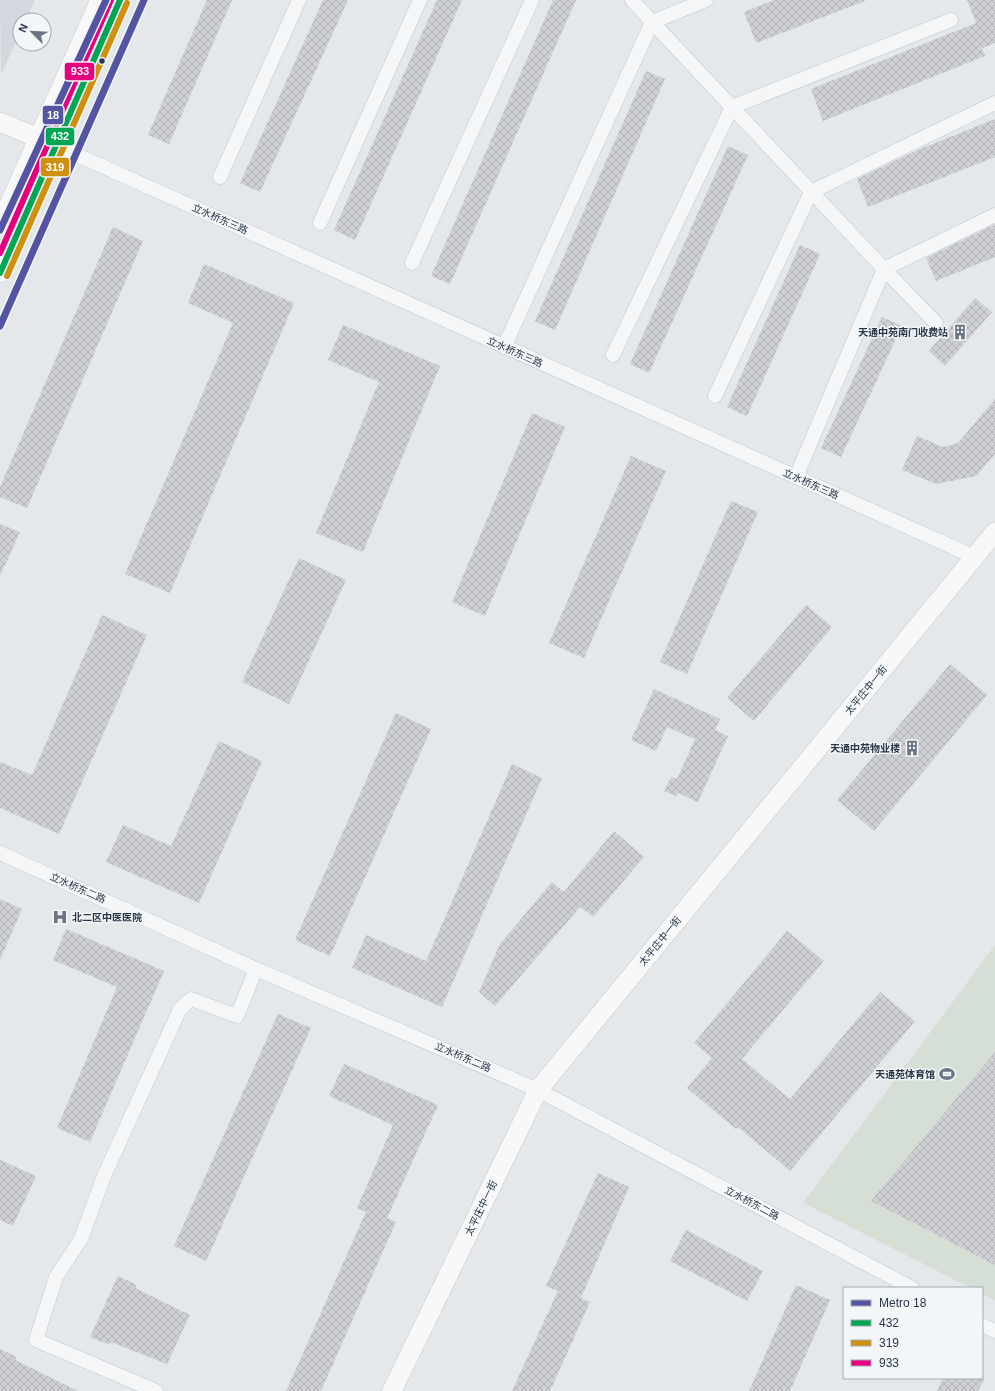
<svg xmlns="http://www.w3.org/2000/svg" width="995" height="1391" font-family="Helvetica,'Noto Sans SC',sans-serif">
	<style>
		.built { fill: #d3d8de }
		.garden { fill: #d6dfd5 }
		.building { fill: url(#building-cross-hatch) }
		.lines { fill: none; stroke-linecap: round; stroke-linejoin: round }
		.street-casing { stroke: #c3c6c9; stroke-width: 15 }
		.secondary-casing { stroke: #c3c6c9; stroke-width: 20 }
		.street { stroke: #f4f6f7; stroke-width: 14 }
		.secondary { stroke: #f8f8f9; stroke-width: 19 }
		.bus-1-casing { stroke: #f3f6f9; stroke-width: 9 }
		.bus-2-casing { stroke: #f3f6f9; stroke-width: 9 }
		.bus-3-casing { stroke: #f3f6f9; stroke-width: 9 }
		.bus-1 { stroke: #00a651; stroke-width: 6 }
		.bus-2 { stroke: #ce900e; stroke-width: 6 }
		.bus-3 { stroke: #e5007d; stroke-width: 6 }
		.metro-1-casing { stroke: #f3f6f9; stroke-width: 10 }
		.metro-1 { stroke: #5554a2; stroke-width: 7 }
		.bus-dot { fill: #293647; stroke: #f3f6f9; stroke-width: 1.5 }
		.labels { text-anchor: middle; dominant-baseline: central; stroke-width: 3; stroke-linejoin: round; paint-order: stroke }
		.street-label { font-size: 10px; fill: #293647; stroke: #f3f6f9 }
		.poi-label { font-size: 10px; font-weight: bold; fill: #293647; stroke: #f3f6f9; text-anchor: end }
		.line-badge { stroke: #f3f6f9; stroke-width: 1.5 }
		.badge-label { font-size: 11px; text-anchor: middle; font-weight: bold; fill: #fff }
	</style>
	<defs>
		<pattern id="building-cross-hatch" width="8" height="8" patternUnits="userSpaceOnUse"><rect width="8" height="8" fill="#ced0d3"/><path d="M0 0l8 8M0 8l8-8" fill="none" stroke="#b1b3b6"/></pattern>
	</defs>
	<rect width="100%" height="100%" fill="#e5e8eb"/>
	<polygon class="built" points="0,0 35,0 26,20 20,20 20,33 1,75"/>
	<polygon class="garden" points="995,945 995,1300 982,1294 982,1288 971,1288 803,1203"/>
	<g class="building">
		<polygon points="207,0 232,0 169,144 148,135"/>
		<polygon points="323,0 348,0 260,192 240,183"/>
		<polygon points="437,0 462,0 355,240 334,230"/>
		<polygon points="553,0 576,0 450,284 431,276"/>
		<polygon points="774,0 864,0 865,1 756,43 744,12"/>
		<polygon points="967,0 995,0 995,43 982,48 985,56 823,121 811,89 976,23"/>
		<polygon points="646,71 665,79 555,330 535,321"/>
		<polygon points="995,119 995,157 868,207 857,179 920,149"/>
		<polygon points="728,146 748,155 649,373 630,364"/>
		<polygon points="995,224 995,257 936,281 926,258"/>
		<polygon points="113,227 143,241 27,508 0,497 0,487"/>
		<polygon points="800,245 820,254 747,416 727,407"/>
		<polygon points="204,264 294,303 170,593 125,574 233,323 188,303"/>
		<polygon points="975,298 992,312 945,366 929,351"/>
		<polygon points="882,317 902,326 841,457 821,448"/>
		<polygon points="343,325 440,366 363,552 316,533 379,382 328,360"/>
		<polygon points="995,399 995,454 976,476 936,484 902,470 917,436 943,447 958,443"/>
		<polygon points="532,413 565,427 485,616 452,602"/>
		<polygon points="631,456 666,471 584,658 549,643"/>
		<polygon points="731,501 758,512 687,674 660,662"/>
		<polygon points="0,524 20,532 0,576"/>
		<polygon points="299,558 346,580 289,704 242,682"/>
		<polygon points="806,605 832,627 754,721 727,698"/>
		<polygon points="102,615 147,635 59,834 0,808 0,762 32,775"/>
		<polygon points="950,664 987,695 874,831 837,800"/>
		<polygon points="654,689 720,719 715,730 728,736 698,802 678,793 676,796 664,791 671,777 677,779 695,739 667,727 656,751 631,740"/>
		<polygon points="396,713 431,729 330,956 295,940"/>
		<polygon points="219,741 262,761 199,903 106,862 123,825 171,846"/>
		<polygon points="512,764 542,778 442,1007 352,968 366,935 426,961"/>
		<polygon points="614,831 644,857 593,917 580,907 495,1006 479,992 500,944 552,882 564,892"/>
		<polygon points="0,899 22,909 0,960"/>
		<polygon points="66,929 164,971 90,1142 57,1128 117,987 53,960"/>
		<polygon points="787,931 824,961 742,1059 790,1099 880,992 915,1021 790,1171 738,1127 736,1129 687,1088 712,1058 694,1043"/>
		<polygon points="278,1014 311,1028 206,1261 174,1246"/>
		<polygon points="995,1052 995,1265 871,1201"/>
		<polygon points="344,1064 438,1105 387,1218 396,1222 321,1391 286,1391 366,1212 357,1208 393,1125 329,1096"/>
		<polygon points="0,1160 36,1176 13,1226 0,1220"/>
		<polygon points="598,1173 629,1187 581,1298 590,1302 550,1391 512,1391 558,1291 546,1286"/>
		<polygon points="686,1230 763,1271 747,1301 670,1261"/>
		<polygon points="118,1276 137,1285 135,1288 190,1315 167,1364 111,1342 110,1345 90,1337"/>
		<polygon points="796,1285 830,1300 790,1391 749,1391"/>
		<polygon points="0,1349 17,1357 15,1360 78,1391 0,1391"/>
		<polygon points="943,1378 985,1378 978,1391 937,1391"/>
	</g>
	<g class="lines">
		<g class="street-casing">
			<g id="street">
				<polyline points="706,0 652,22 884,269 796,477"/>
				<polyline points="57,146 975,557"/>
				<polyline points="220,177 299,0"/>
				<polyline points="320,223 420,0"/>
				<polyline points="412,263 532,0"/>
				<polyline points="936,323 884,269 995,215"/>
				<polyline points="504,347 652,22 632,0"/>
				<polyline points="613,355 732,107 951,20"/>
				<polyline points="715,396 811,192 995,103"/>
				<polyline points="0,853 256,969 538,1090 912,1288"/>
				<polyline points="982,1325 995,1331"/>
				<polyline points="156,1391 36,1340 56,1277 81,1239 104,1176 180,1009 191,999 237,1016 256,969"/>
			</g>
		</g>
		<g class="secondary-casing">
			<g id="secondary">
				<polyline points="0,122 50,143"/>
				<polyline points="0,225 100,0"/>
				<polyline points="0,273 120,0"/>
				<polyline points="392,1391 538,1090 995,532"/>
			</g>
		</g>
		<use href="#street" class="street"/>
		<use href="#secondary" class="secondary"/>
		<g class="bus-1-casing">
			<polyline id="bus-1" points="0,273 120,0"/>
		</g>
		<g class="bus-2-casing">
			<polyline id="bus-2" points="7,276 127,3"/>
		</g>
		<g class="bus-3-casing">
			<polyline id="bus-3" points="0,253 111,0"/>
		</g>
		<use href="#bus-1" class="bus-1"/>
		<use href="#bus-2" class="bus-2"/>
		<use href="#bus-3" class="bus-3"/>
		<g class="metro-1-casing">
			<g id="metro-1">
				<polyline points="0,230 106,0"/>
				<polyline points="0,326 144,0"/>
			</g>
		</g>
		<use href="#metro-1" class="metro-1"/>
	</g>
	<defs>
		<g id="building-bare" transform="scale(1.2)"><path d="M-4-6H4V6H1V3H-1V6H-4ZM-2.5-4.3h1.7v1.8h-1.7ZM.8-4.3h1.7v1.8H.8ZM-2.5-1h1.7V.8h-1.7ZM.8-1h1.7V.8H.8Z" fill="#6b7480" stroke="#f3f6f9" stroke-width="2.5" paint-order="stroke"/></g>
		<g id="hospital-bare" transform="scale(1.2)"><path d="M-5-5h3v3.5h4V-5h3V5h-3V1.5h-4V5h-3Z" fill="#6b7480" stroke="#f3f6f9" stroke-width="2.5" paint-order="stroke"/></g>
		<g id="stadium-bare" transform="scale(1.2)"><path d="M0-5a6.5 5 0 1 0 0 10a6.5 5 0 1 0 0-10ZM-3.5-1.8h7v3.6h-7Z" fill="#6b7480" stroke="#f3f6f9" stroke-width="2.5" paint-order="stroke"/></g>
	</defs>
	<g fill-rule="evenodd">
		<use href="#building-bare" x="960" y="332"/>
		<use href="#building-bare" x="912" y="748"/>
		<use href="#hospital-bare" x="60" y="917"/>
		<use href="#stadium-bare" x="947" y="1074"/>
	</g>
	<circle class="bus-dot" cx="102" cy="61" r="3.5"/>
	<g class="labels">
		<g class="street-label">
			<text transform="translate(220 219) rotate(24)">立水桥东三路</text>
			<text transform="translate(515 352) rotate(24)">立水桥东三路</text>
			<text transform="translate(811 484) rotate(24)">立水桥东三路</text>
			<text transform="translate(866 690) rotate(-51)">太平庄中一街</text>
			<text transform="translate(78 888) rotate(24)">立水桥东二路</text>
			<text transform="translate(660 941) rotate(-51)">太平庄中一街</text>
			<text transform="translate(463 1057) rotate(23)">立水桥东二路</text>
			<text transform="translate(752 1203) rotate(28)">立水桥东二路</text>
			<text transform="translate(481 1208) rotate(-64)">太平庄中一街</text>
		</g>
		<g class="poi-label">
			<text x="948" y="332">天通中苑南门收费站</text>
			<text x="900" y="748">天通中苑物业楼</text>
			<text x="72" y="917" text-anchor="start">北二区中医医院</text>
			<text x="935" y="1074">天通苑体育馆</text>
		</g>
	</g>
	<g class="line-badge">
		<rect x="64" y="62" width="31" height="19" rx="4" fill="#e5007d"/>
		<rect x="42" y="105" width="22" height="20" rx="4" fill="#5554a2"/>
		<rect x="45" y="127" width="30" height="19" rx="4" fill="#00a651"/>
		<rect x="40" y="157" width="30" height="20" rx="4" fill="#ce900e"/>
	</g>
	<g class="badge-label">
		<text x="80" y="75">933</text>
		<text x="53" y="119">18</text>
		<text x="60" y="140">432</text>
		<text x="55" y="171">319</text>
	</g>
	<rect x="843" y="1287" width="140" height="92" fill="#f3f6f9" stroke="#a2a9b2"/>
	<rect x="851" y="1300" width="20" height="6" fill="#5554a2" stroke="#a2a9b2"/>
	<text x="879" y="1307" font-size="12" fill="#293647">Metro 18</text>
	<rect x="851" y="1320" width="20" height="6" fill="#00a651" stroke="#a2a9b2"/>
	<text x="879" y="1327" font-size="12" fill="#293647">432</text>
	<rect x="851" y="1340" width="20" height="6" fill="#ce900e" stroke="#a2a9b2"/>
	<text x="879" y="1347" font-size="12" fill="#293647">319</text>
	<rect x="851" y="1360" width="20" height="6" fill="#e5007d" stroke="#a2a9b2"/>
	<text x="879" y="1367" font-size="12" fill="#293647">933</text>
	<g transform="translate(32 32) rotate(294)"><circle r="19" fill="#f3f6f9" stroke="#a2a9b2"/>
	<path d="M0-3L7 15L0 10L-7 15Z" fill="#6b7480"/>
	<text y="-6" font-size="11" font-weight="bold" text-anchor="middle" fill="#293647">N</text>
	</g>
</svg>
